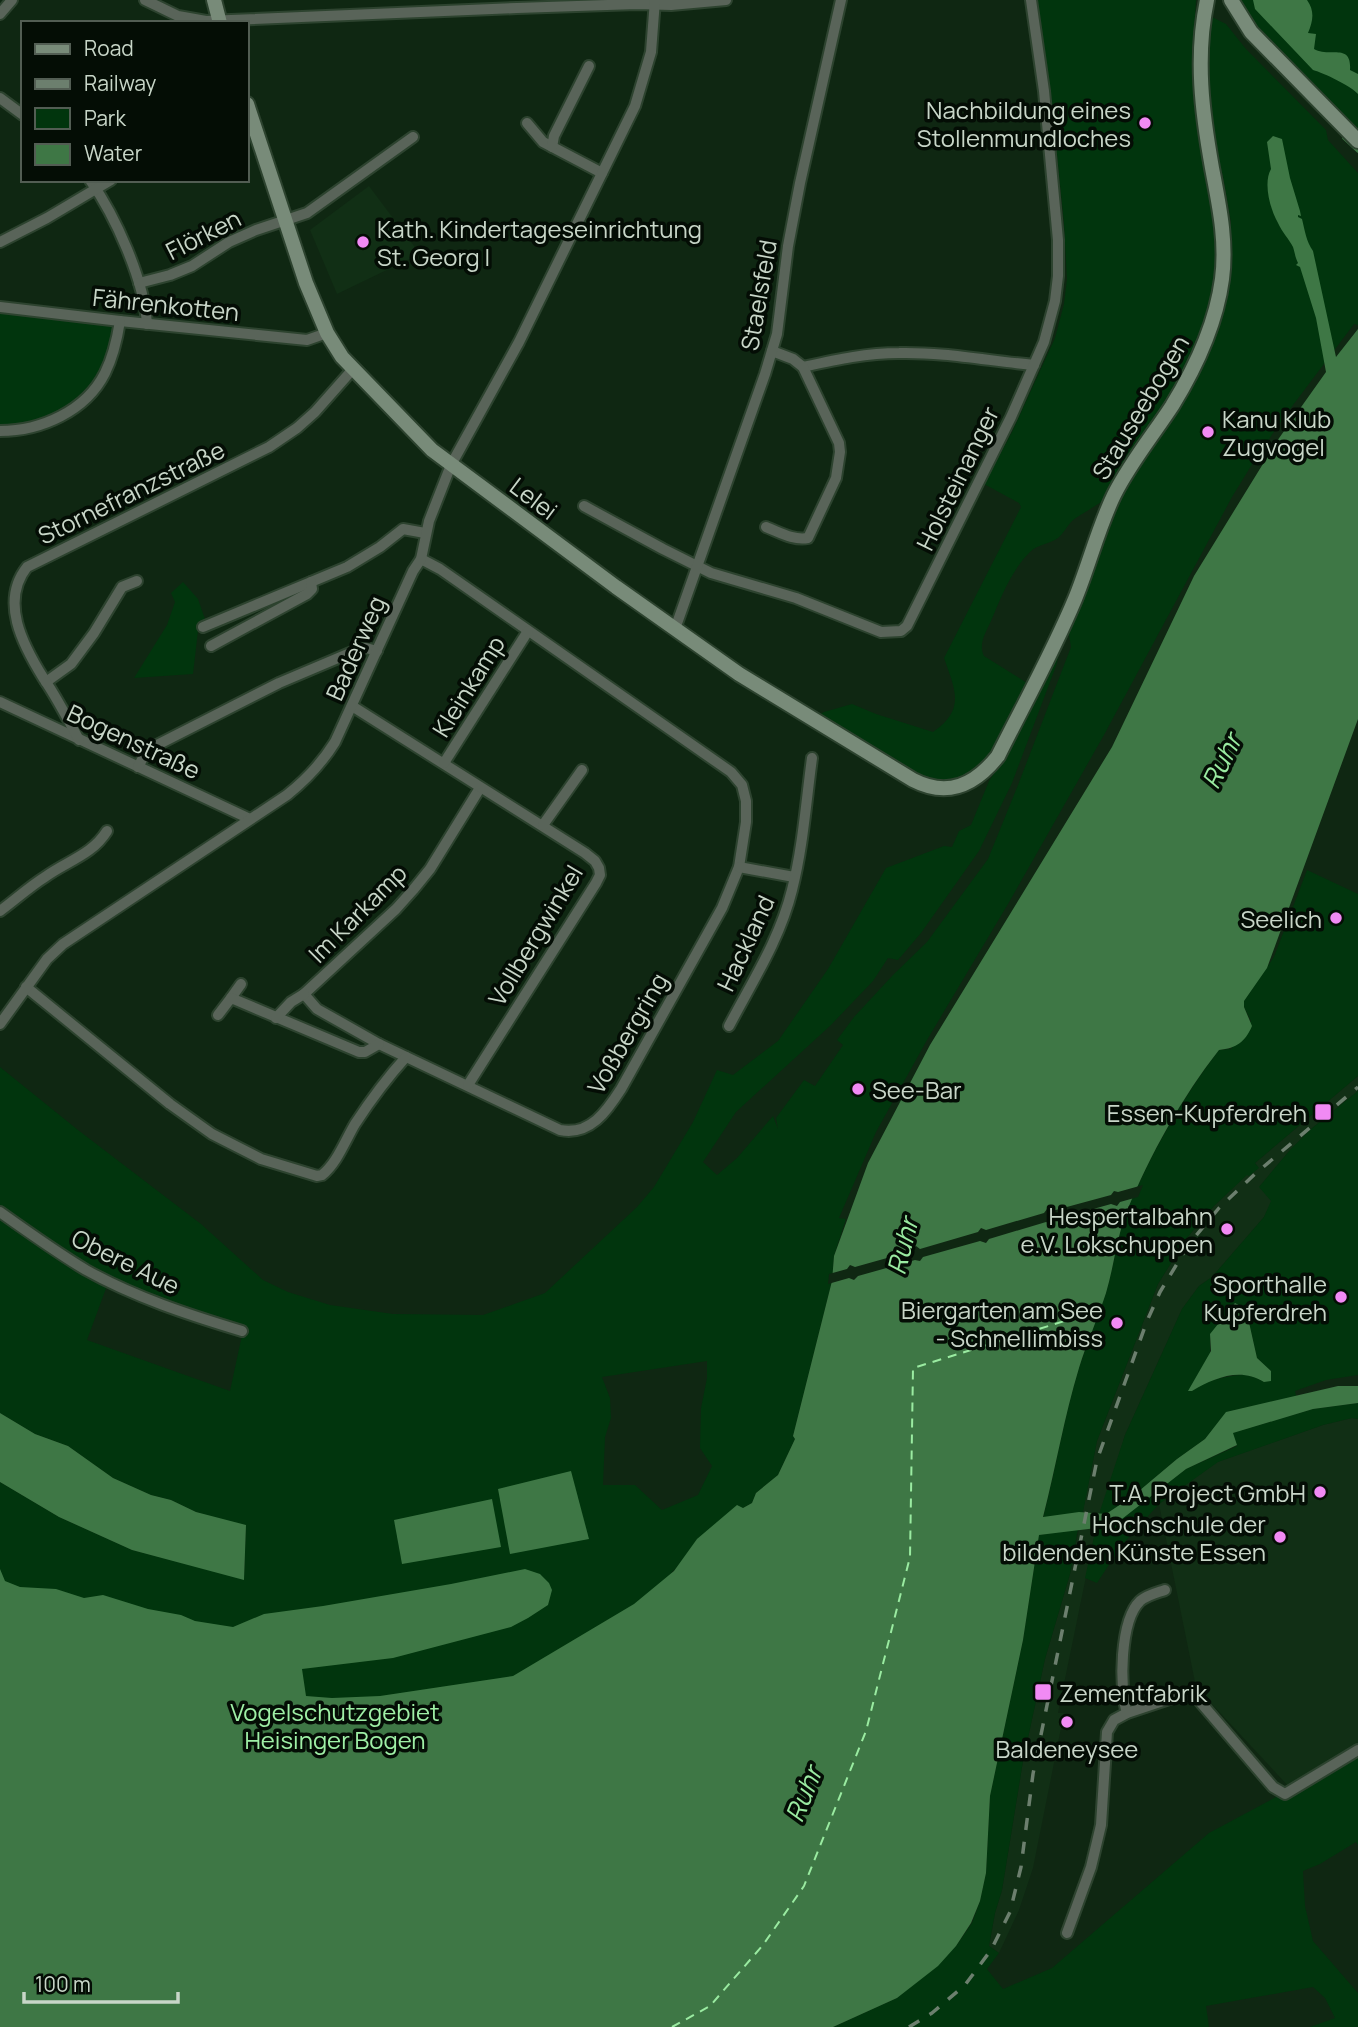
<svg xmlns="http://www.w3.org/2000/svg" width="1358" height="2027" font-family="Manrope,sans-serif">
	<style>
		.built { fill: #112f15 }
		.green { fill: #01350d; fill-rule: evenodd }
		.water { fill: #3e7745 }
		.pier { fill: #0f2712 }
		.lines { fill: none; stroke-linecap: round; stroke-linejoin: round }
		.stream { stroke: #3e7745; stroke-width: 3.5 }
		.ferry { stroke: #9aeba1; stroke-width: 2; stroke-dasharray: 9 7; stroke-linecap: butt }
		.street-casing { stroke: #2d432f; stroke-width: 14 }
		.secondary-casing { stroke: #2d432f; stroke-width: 18 }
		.street { stroke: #596459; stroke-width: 10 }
		.secondary { stroke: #788b79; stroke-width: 14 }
		.rail { stroke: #6c7f6e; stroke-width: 3.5; stroke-dasharray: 12 12; stroke-linecap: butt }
		.poi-dot { fill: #f18af4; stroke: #040d05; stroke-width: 2.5 }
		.labels { text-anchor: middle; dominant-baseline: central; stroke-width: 7; stroke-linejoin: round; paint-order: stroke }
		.poi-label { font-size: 24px; fill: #c8d6c8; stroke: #040d05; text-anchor: end }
		.street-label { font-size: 24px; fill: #c8d6c8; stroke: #040d05 }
		.park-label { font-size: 24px; fill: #9ff0a6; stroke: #040d05 }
		.water-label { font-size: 26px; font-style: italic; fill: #9aeba1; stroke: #040d05 }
	</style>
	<rect width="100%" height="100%" fill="#0f2712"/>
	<g class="built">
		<polygon points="369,186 420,254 337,294 310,230"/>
		<polygon points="1358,1076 1358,1091 1311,1129 1290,1150 1260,1186 1272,1201 1264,1217 1212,1277 1199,1286 1182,1309 1125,1435 1102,1514 1097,1514 1096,1528 1058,1713 1064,1713 1033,1868 1019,1910 999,1953 989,1946 995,1913 1002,1890 1023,1761 1045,1659 1070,1574 1097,1441 1158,1284 1186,1239 1214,1206 1247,1174 1258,1167 1255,1163"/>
		<polygon points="1352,1418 1358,1419 1358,1748 1291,1789 1196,1687 1159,1504 1217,1462 1323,1425"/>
	</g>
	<g class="green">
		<path d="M1037 0H1196C1194 31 1192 65 1195 96 1203 168 1229 239 1210 312 1203 339 1189 365 1175 389 1159 415 1140 439 1124 464 1118 473 1113 490 1107 497 1101 504 1080 514 1072 521 1067 526 1064 533 1058 538 1050 544 1038 544 1030 552 1011 571 1001 597 991 621 986 632 978 644 984 656L1027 683 995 746 978 770 961 779 948 781H937L917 776 814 718 824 712 852 704 876 714 933 732C966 709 955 690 944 658L1021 507 1019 503 984 484 1012 432 1055 338 1064 304 1067 279 1064 223 1051 96Z"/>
		<polygon points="1232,0 1358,0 1358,136 1309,88"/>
		<path d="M1210 16 1226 24 1246 49 1326 130 1328 140 1358 173V325L1354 324 1284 417 1251 466 1232 497 1104 735 1008 904 927 1040 876 1132 839 1218 846 1219 834 1256 832 1281 793 1436 795 1439 778 1475 756 1493 752 1503 743 1508 672 1572 591 1748 0 1681V1482L59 1517 132 1550 244 1579 246 1526 196 1512 171 1500 151 1495 113 1478 68 1446 35 1434 0 1413V1214L108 1283 87 1340 230 1391 242 1335 109 1280 0 1210V1067L78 1130 201 1224 263 1280 288 1292 330 1305 393 1314 483 1315 545 1293 637 1207 654 1187 693 1122 717 1070 733 1075 778 1041 828 969 886 868 944 846 952 847 959 831 971 825 989 781 1005 757 1058 649 1060 650 1056 666 1012 783 979 851 921 933 898 960 888 958 873 981 831 1025 736 1112 703 1162 717 1175 737 1158 773 1116 778 1129 776 1118 804 1080 815 1086 843 1045 837 1040 854 1017 893 975 927 942 988 859 1018 785 1071 647 1069 634 1127 482 1207 356 1219 329 1229 288 1231 222 1223 176 1212 138 1205 84ZM707 1361V1378L701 1408 700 1448 712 1466 698 1495 662 1510 635 1485H603L605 1437 611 1418 610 1398 602 1377Z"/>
		<polygon points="0,307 120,321 94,390 53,420 0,431"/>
		<polygon points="183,582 198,599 205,619 199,622 193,674 134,678 167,625 175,602 171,593"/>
		<path d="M1307 870 1358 894V1076L1255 1163 1259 1168 1249 1176 1247 1175 1214 1206 1186 1239 1158 1284 1097 1441 1083 1512 1043 1518C1056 1468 1064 1417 1079 1368 1087 1343 1098 1318 1106 1293 1114 1266 1117 1237 1127 1211 1150 1155 1183 1097 1219 1050L1231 1049 1251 1021 1244 1007V1001L1274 957Z"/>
		<path d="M1358 1091V1375L1326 1380 1295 1391 1296 1396 1227 1412 1205 1439 1177 1459 1133 1496 1106 1514H1099L1125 1435 1182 1309 1199 1286 1212 1277 1264 1217 1271 1201 1259 1187 1290 1150 1311 1129ZM1246 1309 1257 1358 1271 1371 1264 1382C1244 1370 1231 1376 1210 1381V1334Z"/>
		<polygon points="1358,1403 1358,1419 1352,1418 1323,1425 1218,1462 1159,1504 1122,1545 1097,1583 1085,1578 1096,1528 1113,1525 1186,1469 1237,1446 1232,1433 1313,1409"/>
		<polygon points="1078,1529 1070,1574 1045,1659 1023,1761 1002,1890 995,1913 989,1946 999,1953 987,1969 1003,1989 1052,1968 1209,1833 1291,1789 1358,1748 1358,1845 1356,1842 1320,1864 1303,1871 1305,1906 1313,1941 1358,1993 1358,2027 1310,2027 1335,2018 1325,1998 1313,1987 1206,2006 1209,2027 833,2027 897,1998 956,1946 972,1923 980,1901 986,1873 990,1796 1023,1640 1039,1535"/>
	</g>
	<g class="water">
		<path d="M1253 0H1307C1315 11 1313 21 1308 33L1316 34 1314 49C1329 58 1352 42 1350 70L1358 74V94C1351 86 1324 73 1313 70L1255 9Z"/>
		<path d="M1273 136 1282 139 1290 178 1300 211 1301 216 1298 215V217L1302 219C1305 231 1306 241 1313 251L1336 357 1358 329V719L1267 968 1244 1001V1007L1252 1026C1245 1042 1237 1048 1219 1050 1182 1097 1150 1155 1127 1211 1117 1236 1114 1266 1106 1293 1098 1318 1087 1342 1079 1368 1064 1417 1056 1467 1043 1517L1079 1512 1106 1514 1133 1496 1177 1459 1205 1439 1226 1412 1338 1386H1358V1403L1313 1409 1233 1433 1237 1445 1186 1469 1113 1526 1039 1535 1023 1640 990 1796 986 1873 980 1901 971 1923 956 1946 938 1966 897 1998 833 2027H0V1569L5 1581 20 1587 56 1589 84 1598 103 1595 148 1609 181 1615 195 1621 233 1627 264 1614 323 1606 451 1584 525 1569 540 1574 549 1583 552 1590 548 1605 528 1618 511 1627 393 1658 302 1669 306 1696 332 1698 380 1696 513 1676 634 1604 674 1571 697 1539 737 1505 743 1508 752 1503 756 1493 778 1475 795 1439 793 1436 832 1281 834 1256 868 1163 930 1045 1112 747 1194 576 1277 441 1326 372 1316 318 1300 267 1296 265 1298 263C1295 257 1295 253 1293 247 1289 239 1282 232 1278 223 1270 209 1263 183 1271 169L1267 142Z"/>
		<path d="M1235 1303 1246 1309 1257 1358 1271 1371V1381L1264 1382C1240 1367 1214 1378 1192 1391H1188L1211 1351 1210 1334Z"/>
		<polygon points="0,1413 35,1434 68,1446 113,1478 151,1495 171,1500 196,1512 246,1525 244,1580 132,1550 59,1517 0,1482"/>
		<polygon points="571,1471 589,1539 510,1554 498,1489"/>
		<polygon points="492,1499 501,1547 402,1564 394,1520"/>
	</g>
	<polygon class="pier" points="1143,1185 1138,1197 1120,1202 1117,1206 1111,1204 1054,1220 1051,1224 1046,1222 989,1239 986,1243 980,1241 923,1257 920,1261 915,1260 858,1276 854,1280 849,1278 828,1284 829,1274 847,1269 850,1265 855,1267 912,1251 916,1246 920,1249 978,1232 981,1228 986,1230 1044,1213 1047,1209 1052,1211 1111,1195 1114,1191 1118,1192"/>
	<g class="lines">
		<polyline class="stream" points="1344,138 1358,151"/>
		<polyline class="ferry" points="672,2027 710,2006 763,1945 804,1886 866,1731 910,1557 913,1368 1084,1315"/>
		<g class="street-casing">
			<g id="street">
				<polyline points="145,0 178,16 206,21 517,8 637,4 671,5 726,0"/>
				<polyline points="0,14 12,0"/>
				<polyline points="0,98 23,115"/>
				<polyline points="527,123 543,142 602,173"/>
				<polyline points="552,147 554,136 589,66"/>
				<path d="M90 180C116 217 144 280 147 324"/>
				<polyline points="0,242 47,218 111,180"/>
				<polyline points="139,283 170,275 192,266 229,242 256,230 307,213 413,137"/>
				<polyline points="0,307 120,321 307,340 327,333"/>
				<path d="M803 367C835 360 866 353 899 353 944 352 989 361 1034 365"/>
				<path d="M0 431C41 431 86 411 105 373 113 357 117 340 120 321"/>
				<polyline points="584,506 663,549 711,573 796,598 881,632 901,631 907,626 1011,417 1044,342 1055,301 1058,276 1058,240 1044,91 1031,0"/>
				<path d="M766 527C779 532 794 541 808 538L836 478 840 452 839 443 803 367 793 359 772 351"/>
				<path d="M421 559 440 569 731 772 742 785 746 801V822L739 867 722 908 621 1089C607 1111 590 1136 560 1130L379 1044 317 1009 304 994 396 909 413 890 430 869 480 788"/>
				<polyline points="203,627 347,567 380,547 403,529 425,533"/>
				<polyline points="675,629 765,374 777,334 788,246 800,183 841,0"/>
				<polyline points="211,646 307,594 312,589 311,582"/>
				<polyline points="46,682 71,664 94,633 122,587 137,581"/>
				<polyline points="0,702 250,819"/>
				<polyline points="352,706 585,853 595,861 599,868 600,875 596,883 468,1085"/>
				<path d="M79 740C68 719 57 698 44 679 22 644 0 601 27 567L269 447 297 428 315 412 353 369"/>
				<polyline points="444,763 528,631"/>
				<polyline points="138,767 144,756 155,746 279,683 357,650 366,648 377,651"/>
				<polyline points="543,825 582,770"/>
				<polyline points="739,867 794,877"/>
				<path d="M0 911C15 900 29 887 45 877 67 861 92 855 107 831"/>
				<path d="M26 987 170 1104 212 1134 261 1159 317 1176 322 1175C337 1163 345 1141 355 1124 370 1101 387 1078 406 1057"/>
				<polyline points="231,998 241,984"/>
				<polyline points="218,1015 231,998 359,1052 365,1052 379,1044"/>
				<polyline points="276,1018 291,1002 304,994"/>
				<path d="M0 1024 47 959 63 944 287 795C307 779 322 763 335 742L413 571 421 559 429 521 451 465 519 342 635 106 651 52 655 0"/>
				<path d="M729 1026C752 982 780 939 792 890 803 847 806 802 812 758"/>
				<path d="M0 1212C28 1232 56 1252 86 1270 134 1297 189 1315 242 1331"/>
				<path d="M1127 1713C1119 1688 1120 1620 1140 1601 1147 1595 1156 1593 1165 1590"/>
				<polyline points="1067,1933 1091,1867 1101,1825 1107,1732 1114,1720 1127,1713 1181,1695 1196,1697 1273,1787 1285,1794 1358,1750"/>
			</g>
		</g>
		<g class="secondary-casing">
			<g id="secondary">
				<polyline points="214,0 220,23"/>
				<polyline points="1231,0 1251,32 1358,141"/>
				<path d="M247 104 306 283 327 333 342 357 432 450 616 587 739 674 913 780C948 798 975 785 998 756 1024 704 1053 652 1075 599 1089 565 1098 528 1114 495 1130 463 1153 435 1172 406 1196 367 1216 324 1222 279 1227 241 1219 205 1212 168 1202 112 1195 57 1207 0"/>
			</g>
		</g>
		<use href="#street" class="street"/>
		<use href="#secondary" class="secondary"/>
		<polyline class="rail" points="909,2027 932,2013 965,1985 991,1950 1010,1912 1021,1867 1033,1774 1097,1460 1147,1321 1160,1292 1189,1244 1219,1208 1255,1174 1358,1087"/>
	</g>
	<g class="poi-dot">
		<circle cx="1145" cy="123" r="7"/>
		<circle cx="363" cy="242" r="7"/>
		<circle cx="1208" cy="432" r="7"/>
		<circle cx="1336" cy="918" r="7"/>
		<circle cx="858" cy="1089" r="7"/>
		<rect x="1314" y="1103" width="18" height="18" rx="3.5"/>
		<circle cx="1227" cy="1229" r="7"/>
		<circle cx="1341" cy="1297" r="7"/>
		<circle cx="1117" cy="1323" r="7"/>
		<circle cx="1320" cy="1492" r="7"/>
		<circle cx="1280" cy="1537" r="7"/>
		<rect x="1034" y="1683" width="18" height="18" rx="3.5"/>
		<circle cx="1067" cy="1722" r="7"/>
	</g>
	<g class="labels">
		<g class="poi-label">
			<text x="1131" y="109">Nachbildung eines<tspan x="1131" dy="28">Stollenmundloches</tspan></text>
			<text x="377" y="228" text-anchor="start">Kath. Kindertageseinrichtung<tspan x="377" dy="28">St. Georg I</tspan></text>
			<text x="1222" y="418" text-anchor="start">Kanu Klub<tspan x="1222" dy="28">Zugvogel</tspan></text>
			<text x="1322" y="918">Seelich</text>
			<text x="872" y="1089" text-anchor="start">See-Bar</text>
			<text x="1307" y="1112">Essen-Kupferdreh</text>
			<text x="1213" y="1215">Hespertalbahn<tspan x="1213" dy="28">e.V. Lokschuppen</tspan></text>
			<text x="1327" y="1283">Sporthalle<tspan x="1327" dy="28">Kupferdreh</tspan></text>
			<text x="1103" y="1309">Biergarten am See<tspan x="1103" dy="28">- Schnellimbiss</tspan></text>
			<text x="1306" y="1492">T.A. Project GmbH</text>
			<text x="1266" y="1523">Hochschule der<tspan x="1266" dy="28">bildenden Künste Essen</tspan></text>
			<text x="1059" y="1692" text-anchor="start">Zementfabrik</text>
			<text x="1067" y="1748" text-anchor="middle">Baldeneysee</text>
		</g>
		<g class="street-label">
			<text transform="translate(203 234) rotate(-27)">Flörken</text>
			<text transform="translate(758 295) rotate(-80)">Staelsfeld</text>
			<text transform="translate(166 304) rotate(6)">Fährenkotten</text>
			<text transform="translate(1140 407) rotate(-59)">Stauseebogen</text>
			<text transform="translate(957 478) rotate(-64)">Holsteinanger</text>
			<text transform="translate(131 492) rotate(-26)">Stornefranzstraße</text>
			<text transform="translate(534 498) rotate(37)">Lelei</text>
			<text transform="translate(355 648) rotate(-66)">Baderweg</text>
			<text transform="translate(468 686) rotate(-58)">Kleinkamp</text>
			<text transform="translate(134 741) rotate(25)">Bogenstraße</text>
			<text transform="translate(357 913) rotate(-45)">Im Karkamp</text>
			<text transform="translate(535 935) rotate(-59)">Vollbergwinkel</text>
			<text transform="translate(745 943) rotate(-65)">Hackland</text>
			<text transform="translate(627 1033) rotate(-60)">Voßbergring</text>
			<text transform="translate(126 1261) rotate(26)">Obere Aue</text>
		</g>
		<g class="park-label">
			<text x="335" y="1711">Vogelschutzgebiet<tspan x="335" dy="28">Heisinger Bogen</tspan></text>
		</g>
		<g class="water-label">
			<text transform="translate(1221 761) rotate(-64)">Ruhr</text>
			<text transform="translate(902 1246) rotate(-76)">Ruhr</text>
			<text transform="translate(803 1794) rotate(-68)">Ruhr</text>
		</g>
	</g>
	<rect x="21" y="21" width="228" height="161" fill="#040d05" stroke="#525d53" stroke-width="2"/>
	<rect x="35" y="44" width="35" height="10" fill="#788b79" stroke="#525d53" stroke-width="2"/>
	<text x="84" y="56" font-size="21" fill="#c8d6c8">Road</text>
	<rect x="35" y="79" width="35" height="10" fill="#6c7f6e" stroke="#525d53" stroke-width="2"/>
	<text x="84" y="91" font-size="21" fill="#c8d6c8">Railway</text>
	<rect x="35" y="108" width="35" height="21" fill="#01350d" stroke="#525d53" stroke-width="2"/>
	<text x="84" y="126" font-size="21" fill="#c8d6c8">Park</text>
	<rect x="35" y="144" width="35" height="21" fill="#3e7745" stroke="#525d53" stroke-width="2"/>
	<text x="84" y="161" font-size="21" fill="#c8d6c8">Water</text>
	<path d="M24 1992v10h154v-10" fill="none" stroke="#c8d6c8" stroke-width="3.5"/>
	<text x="35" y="1992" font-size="21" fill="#c8d6c8" stroke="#040d05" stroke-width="5" paint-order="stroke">100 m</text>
</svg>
